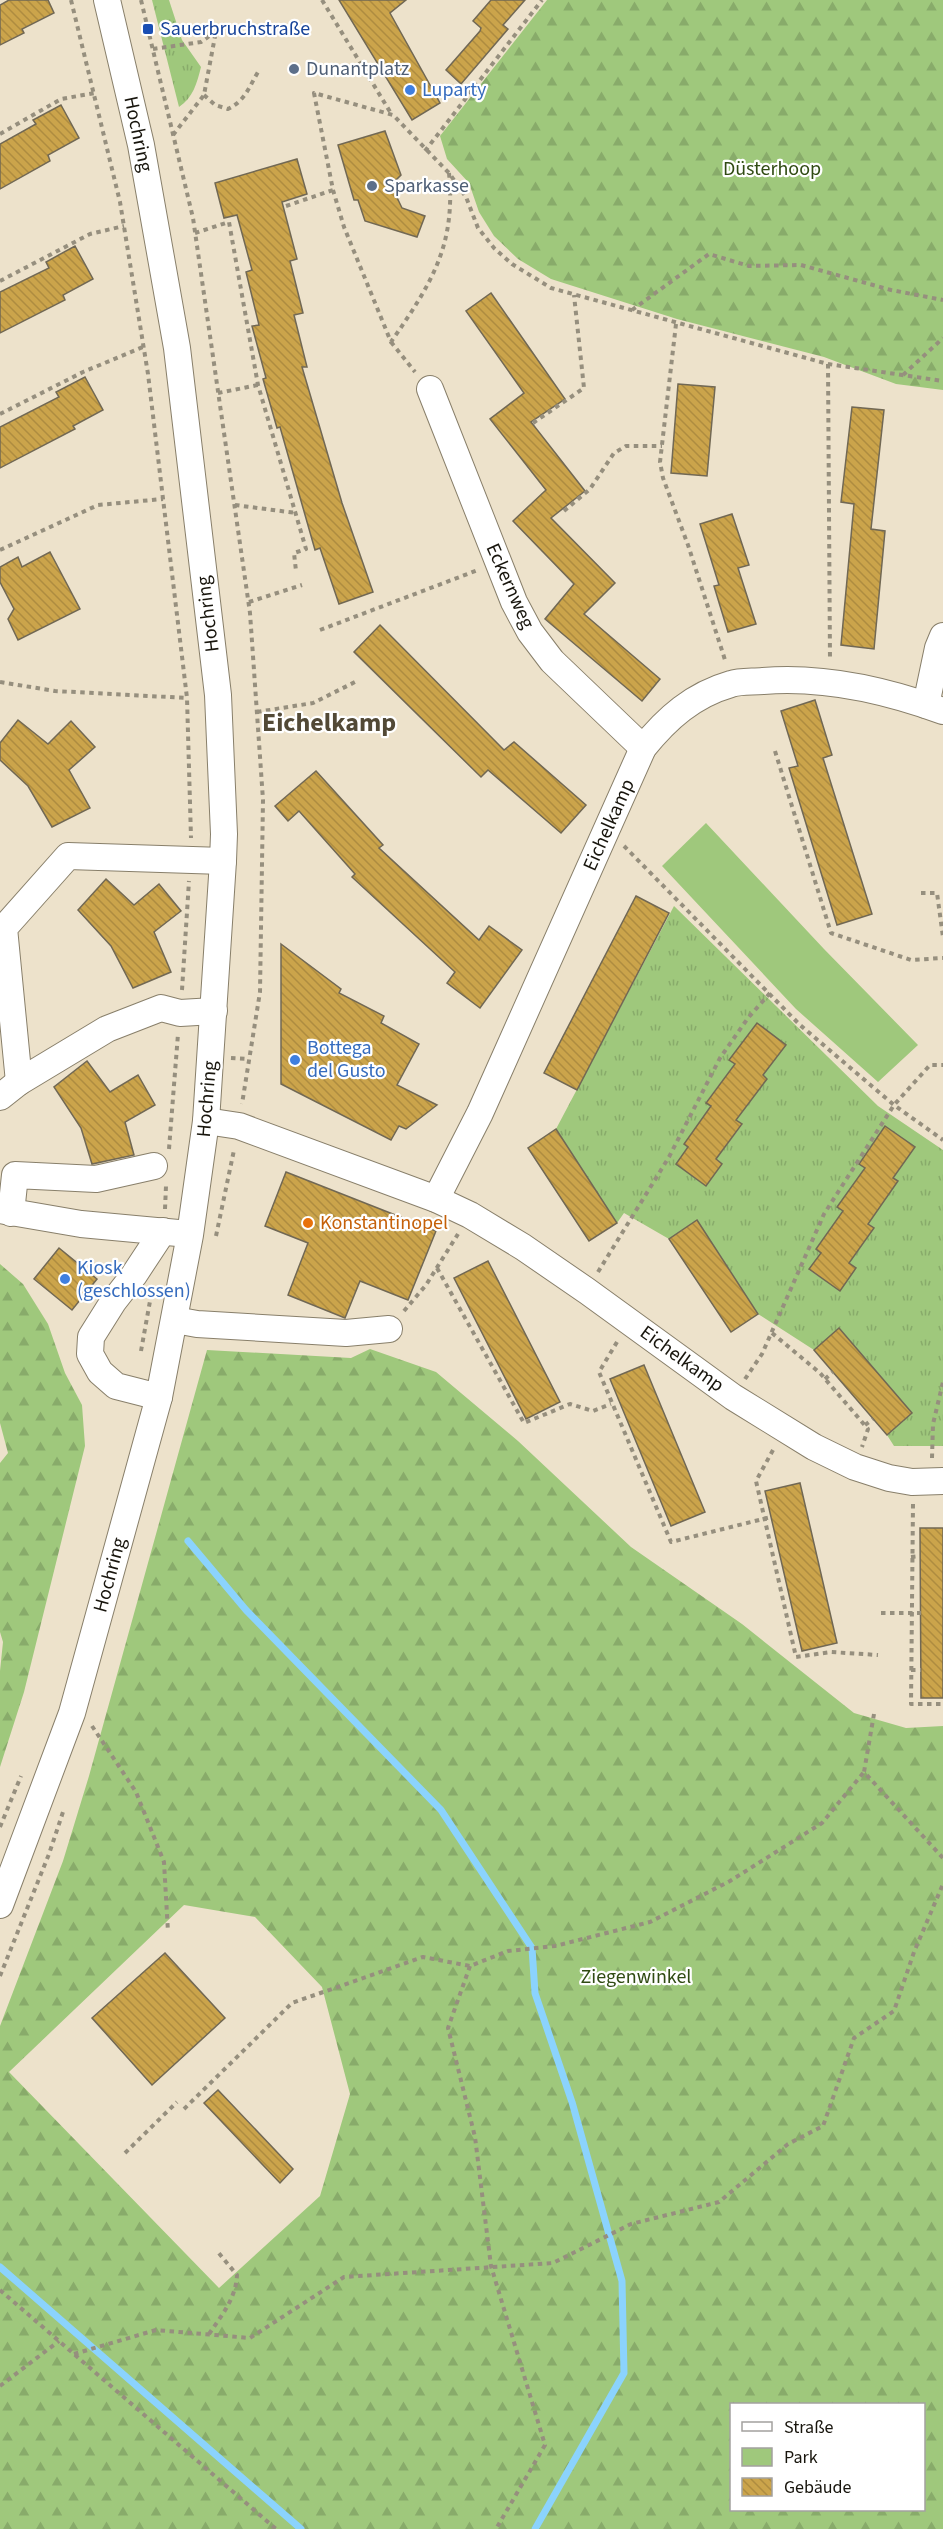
<svg xmlns="http://www.w3.org/2000/svg" width="943" height="2529" font-family="'Source Sans 3',sans-serif">
	<style>
		.grass { fill: url(#grass-tufts); fill-rule: evenodd }
		.forest { fill: url(#forest-firs); fill-rule: evenodd }
		.park { fill: #9fc87c }
		.lines { fill: none; stroke-linecap: round; stroke-linejoin: round }
		.stream { stroke: #8bd3fd; stroke-width: 7 }
		.building { fill: url(#building-back-hatch); stroke: #716854; stroke-width: 1.5 }
		.minor-casing { stroke: #887f6a; stroke-width: 28 }
		.path { stroke: #968f7e; stroke-width: 4; stroke-dasharray: 4.5 4.5; stroke-linecap: butt }
		.minor { stroke: #fff; stroke-width: 26 }
		.transit-dot { fill: #1a4fb4; stroke: #fff; stroke-width: 2 }
		.service-dot { fill: #5c6f8a; stroke: #fff; stroke-width: 2 }
		.shop-dot { fill: #3f7fe0; stroke: #fff; stroke-width: 2 }
		.food-dot { fill: #e8710a; stroke: #fff; stroke-width: 2 }
		.labels { text-anchor: middle; dominant-baseline: central; stroke-width: 4.5; stroke-linejoin: round; paint-order: stroke }
		.transit-label { font-size: 20px; fill: #164399; stroke: #fff; text-anchor: start }
		.service-label { font-size: 20px; fill: #4e5e75; stroke: #fff; text-anchor: start }
		.shop-label { font-size: 20px; fill: #366cbe; stroke: #fff; text-anchor: start }
		.street-label { font-size: 20px; fill: #18150d; stroke: #fff }
		.park-label { font-size: 20px; fill: #304b13; stroke: #fff }
		.food-label { font-size: 20px; fill: #c56008; stroke: #fff; text-anchor: start }
		.district-label { font-size: 26px; font-weight: bold; fill: #524936; stroke: #fff }
	</style>
	<defs>
		<pattern id="grass-tufts" width="24" height="20" patternUnits="userSpaceOnUse" patternTransform="scale(1.5)"><rect width="24" height="20" fill="#9fc87c"/><path d="M3 7l-1-3M5 7V3M7 7l1-3M15 17l-1-3M17 17v-4M19 17l1-3" fill="none" stroke="#88ab6a"/></pattern>
		<pattern id="forest-firs" width="22" height="20" patternUnits="userSpaceOnUse" patternTransform="scale(1.5)"><rect width="22" height="20" fill="#9fc87c"/><path d="M5 1l3.5 6h-7zM16 11l3.5 6h-7z" fill="#88ab6a"/></pattern>
		<pattern id="building-back-hatch" width="6" height="6" patternUnits="userSpaceOnUse" patternTransform="scale(1.5)"><rect width="6" height="6" fill="#cba44b"/><path d="M-1 5l2 2M0 0l6 6M5-1l2 2" fill="none" stroke="#ae8c40"/></pattern>
	</defs>
	<rect width="100%" height="100%" fill="#ede2cb"/>
	<g class="grass">
		<path d="M152 0H169L182 40 201 67C197 83 193 98 179 107Z"/>
		<path d="M674 906 878 1106 943 1150V1446H894L887 1435 912 1413 840 1329 814 1350 758 1314 697 1220 669 1239 624 1213 617 1223 556 1129ZM757 1023 785 1045 763 1075 767 1079 736 1120 742 1125 716 1159 722 1164 706 1186 676 1164 688 1147 684 1144 711 1106 706 1102 735 1064 730 1059ZM885 1126 914 1147 893 1178 897 1181 868 1224 874 1228 849 1263 840 1290 809 1270 821 1253 816 1249 843 1211 838 1207 865 1168 859 1163Z"/>
	</g>
	<g class="forest">
		<polygon points="547,0 943,0 943,390 896,384 824,357 677,319 551,279 518,259 494,236 479,212 469,183 447,159 440,136"/>
		<polygon points="0,1264 23,1284 48,1324 65,1373 82,1405 85,1446 24,1692 0,1767 0,1671 3,1642 0,1632 0,1463 8,1453 0,1423"/>
		<path d="M370 1349 436 1372 518 1441 631 1547 742 1624 854 1713 906 1728 943 1726V2529H0V2026L63 1861 89 1776 207 1350 351 1358ZM184 1905 255 1917 322 1987 350 2094 320 2196 219 2288 9 2072ZM732 2404H924V2510H732Z"/>
	</g>
	<polygon class="park" points="706,823 824,949 918,1045 878,1082 796,1009 662,866"/>
	<g class="lines">
		<g class="stream">
			<polyline points="188,1541 246,1610 441,1810 532,1948 535,1993 572,2102 622,2281 624,2373 535,2529"/>
			<polyline points="0,2267 301,2529"/>
		</g>
	</g>
	<g class="building">
		<polygon points="9,0 48,0 54,13 22,29 24,33 0,45 0,5"/>
		<polygon points="339,0 406,0 390,13 440,103 412,120"/>
		<polygon points="491,0 525,0 503,25 508,29 461,84 446,70 480,31 481,28 473,21"/>
		<polygon points="61,105 79,138 48,155 50,161 0,189 0,144 36,124 33,120"/>
		<polygon points="385,131 401,175 391,185 402,208 425,216 417,237 365,221 358,200 354,200 338,145"/>
		<polygon points="297,159 307,194 282,202 297,259 290,261 303,313 294,315 307,367 302,367 342,503 373,592 339,604 320,548 315,550 280,427 277,428 263,379 266,378 252,326 259,325 246,272 252,270 237,215 224,218 215,183"/>
		<polygon points="75,246 93,279 63,295 65,300 0,333 0,292 49,268 46,262"/>
		<polygon points="491,293 565,399 531,422 585,491 551,518 615,583 584,614 660,679 642,701 545,619 574,584 513,521 546,490 490,419 524,393 466,311"/>
		<polygon points="85,377 103,410 73,426 75,429 0,468 0,427 59,397 56,392"/>
		<polygon points="678,384 715,387 707,476 671,473"/>
		<polygon points="852,407 884,410 871,529 885,531 874,649 841,645 854,504 841,502"/>
		<polygon points="732,514 749,565 738,568 756,624 728,632 714,586 719,585 700,524"/>
		<polygon points="50,552 80,609 18,640 8,619 14,609 0,582 0,567 18,557 22,567"/>
		<polygon points="380,625 504,750 514,742 586,805 561,833 488,770 481,777 354,652"/>
		<polygon points="815,700 832,755 823,758 872,914 837,925 789,768 798,766 781,711"/>
		<polygon points="18,720 48,744 71,721 95,747 69,770 90,808 52,827 28,786 0,760 0,743"/>
		<polygon points="316,771 383,845 379,848 479,940 489,926 522,950 480,1008 447,983 455,972 352,877 355,874 299,811 288,821 275,806"/>
		<polygon points="106,879 134,905 159,884 181,911 154,932 171,972 133,988 111,946 78,910"/>
		<polygon points="636,896 669,913 577,1090 544,1073"/>
		<polygon points="281,944 341,989 339,993 384,1016 381,1023 419,1044 397,1085 437,1105 406,1129 399,1126 391,1140 281,1084"/>
		<polygon points="757,1023 786,1045 763,1075 767,1079 736,1120 742,1124 716,1159 722,1164 706,1186 676,1164 688,1147 684,1144 711,1106 706,1103 735,1064 729,1060"/>
		<polygon points="87,1061 110,1092 138,1075 155,1105 125,1122 134,1155 92,1164 81,1128 54,1087"/>
		<polygon points="885,1126 915,1147 893,1178 898,1181 868,1224 874,1228 849,1263 856,1268 840,1291 809,1269 821,1253 816,1249 843,1211 837,1207 865,1168 859,1164"/>
		<polygon points="556,1129 617,1223 589,1241 528,1148"/>
		<polygon points="286,1172 436,1231 408,1300 360,1281 345,1318 288,1295 308,1243 265,1226"/>
		<polygon points="697,1220 758,1314 731,1332 669,1239"/>
		<polygon points="59,1248 97,1279 72,1310 34,1279"/>
		<polygon points="488,1261 560,1402 526,1419 454,1278"/>
		<polygon points="839,1328 912,1413 887,1435 814,1350"/>
		<polygon points="644,1365 705,1512 671,1526 610,1379"/>
		<polygon points="800,1483 837,1643 802,1651 765,1491"/>
		<polygon points="920,1528 943,1528 943,1698 921,1698"/>
		<polygon points="165,1953 225,2018 152,2085 92,2018"/>
		<polygon points="218,2090 293,2169 280,2183 204,2103"/>
	</g>
	<g class="lines">
		<g class="minor-casing">
			<g id="minor">
				<polyline points="430,389 514,602 530,632 552,661 643,748"/>
				<polyline points="926,705 938,648 943,636"/>
				<polyline points="19,1082 4,928 68,856 223,861"/>
				<polyline points="0,1097 19,1082 107,1029 161,1008 180,1013 214,1011"/>
				<polyline points="206,1121 239,1126 436,1199 470,1215 523,1247 587,1291 733,1397 814,1447 855,1467 889,1478 912,1482 943,1481"/>
				<path d="M436 1199 480 1113 643 748C667 718 693 695 731 684 740 681 752 682 763 681 824 676 885 690 943 711"/>
				<polyline points="0,1210 81,1224 178,1233"/>
				<polyline points="11,1213 15,1175 96,1179 154,1166"/>
				<polyline points="175,1320 197,1324 346,1333 389,1329"/>
				<polyline points="159,1397 116,1386 100,1372 90,1354 91,1337 113,1302 134,1275 163,1231"/>
				<polyline points="0,1905 72,1713 159,1397 190,1235 206,1121 223,861 224,834 218,695 177,348 141,145 107,0"/>
			</g>
		</g>
		<g class="path">
			<polyline points="71,0 120,202 148,374 187,698 191,838"/>
			<polyline points="141,0 193,218 250,613 263,800 260,992 242,1104"/>
			<polyline points="322,0 392,115"/>
			<polyline points="153,49 201,42 215,32"/>
			<path d="M204 95 215 105 228 109C245 101 249 87 258 72"/>
			<polyline points="0,134 61,99 95,93"/>
			<polyline points="173,135 204,95 216,31"/>
			<polyline points="425,151 542,0"/>
			<path d="M449 173C456 246 431 284 391 342L344 227 333 190 314 93 393 115 449 173 466 197 478 228 494 248 512 264 551 288 828 364 943 381"/>
			<polyline points="286,206 333,190"/>
			<polyline points="195,233 229,222 258,385 306,549 294,553 296,571"/>
			<polyline points="0,281 90,234 124,226"/>
			<polyline points="632,310 709,254 749,266 801,265 891,290 943,300"/>
			<polyline points="676,324 660,462 663,478 688,545 726,663"/>
			<polyline points="391,342 415,372"/>
			<polyline points="828,364 830,661"/>
			<polyline points="903,375 943,338"/>
			<polyline points="218,393 258,385"/>
			<polyline points="0,414 83,372 143,347"/>
			<polyline points="533,423 584,388 574,295"/>
			<polyline points="235,505 296,513"/>
			<polyline points="564,511 590,489 614,453 626,446 662,446"/>
			<polyline points="0,550 98,505 163,499"/>
			<polyline points="249,602 302,585"/>
			<polyline points="320,630 478,570"/>
			<polyline points="0,682 55,691 187,698"/>
			<polyline points="257,712 313,703 357,681"/>
			<polyline points="775,751 831,933 911,960 943,958"/>
			<polyline points="624,846 800,1025 894,1105 943,1140"/>
			<polyline points="921,893 937,893 943,937"/>
			<polyline points="182,990 189,881"/>
			<polyline points="231,1058 248,1059"/>
			<polyline points="169,1149 178,1034"/>
			<polyline points="165,1209 166,1186"/>
			<polyline points="216,1236 234,1150"/>
			<polyline points="437,1268 524,1423 570,1404 593,1411 611,1404"/>
			<polyline points="598,1272 669,1157 720,1058 748,1018 770,993"/>
			<polyline points="404,1311 426,1285 458,1234"/>
			<polyline points="772,1333 820,1373 868,1429 862,1447"/>
			<polyline points="617,1342 599,1372 671,1542 771,1517"/>
			<polyline points="141,1351 152,1290"/>
			<polyline points="745,1379 762,1354 824,1214 894,1105 930,1065 943,1065"/>
			<polyline points="825,1379 833,1372"/>
			<polyline points="865,1425 873,1419"/>
			<polyline points="773,1450 756,1481 796,1657 831,1652 878,1655"/>
			<polyline points="932,1458 933,1424 943,1382"/>
			<polyline points="913,1504 911,1704 943,1704"/>
			<polyline points="911,1557 920,1556"/>
			<polyline points="881,1613 921,1613"/>
			<polyline points="911,1670 921,1670"/>
			<polyline points="874,1714 864,1772 943,1858"/>
			<polyline points="92,1726 136,1792 164,1862 168,1932"/>
			<polyline points="0,1827 21,1776"/>
			<polyline points="470,1966 448,2028 475,2137 491,2266 545,2445 496,2529"/>
			<polyline points="0,1976 49,1854 63,1812"/>
			<polyline points="184,2109 292,2003 423,1957 470,1966 508,1951 555,1946 650,1922 730,1881 822,1823 864,1772"/>
			<polyline points="125,2153 177,2102"/>
			<polyline points="0,2290 276,2529"/>
			<path d="M209 2334C222 2315 236 2298 237 2275L217 2251"/>
			<polyline points="74,2354 156,2330 250,2338 344,2277 553,2263 631,2224 719,2202 788,2144 823,2126 854,2038 894,2011 914,1952 943,1884"/>
			<polyline points="0,2386 59,2341"/>
		</g>
		<use href="#minor" class="minor"/>
	</g>
	<rect class="transit-dot" x="142" y="23" width="12" height="12" rx="3"/>
	<g class="service-dot">
		<circle cx="294" cy="69" r="6"/>
		<circle cx="372" cy="186" r="6"/>
	</g>
	<g class="shop-dot">
		<circle cx="410" cy="90" r="6"/>
		<circle cx="295" cy="1060" r="6"/>
		<circle cx="65" cy="1279" r="6"/>
	</g>
	<circle class="food-dot" cx="308" cy="1223" r="6"/>
	<g class="labels">
		<g class="transit-label">
			<text x="160" y="29">Sauerbruchstraße</text>
		</g>
		<g class="service-label">
			<text x="306" y="69">Dunantplatz</text>
			<text x="384" y="186">Sparkasse</text>
		</g>
		<g class="shop-label">
			<text x="422" y="90">Luparty</text>
			<text x="307" y="1048">Bottega<tspan x="307" dy="23">del Gusto</tspan></text>
			<text x="77" y="1268">Kiosk<tspan x="77" dy="23">(geschlossen)</tspan></text>
		</g>
		<g class="street-label">
			<text transform="translate(138 134) rotate(78)">Hochring</text>
			<text transform="translate(510 586) rotate(66)">Eckernweg</text>
			<text transform="translate(208 614) rotate(-97)">Hochring</text>
			<text transform="translate(609 825) rotate(-66)">Eichelkamp</text>
			<text transform="translate(207 1099) rotate(-85)">Hochring</text>
			<text transform="translate(682 1359) rotate(36)">Eichelkamp</text>
			<text transform="translate(110 1575) rotate(-75)">Hochring</text>
		</g>
		<g class="park-label">
			<text x="772" y="169">Düsterhoop</text>
			<text x="636" y="1977">Ziegenwinkel</text>
		</g>
		<g class="food-label">
			<text x="320" y="1223">Konstantinopel</text>
		</g>
		<g class="district-label">
			<text x="329" y="722">Eichelkamp</text>
		</g>
	</g>
	<rect x="730" y="2403" width="195" height="108" fill="#ffffff" stroke="#a3a19e" stroke-width="1.5"/>
	<rect x="742" y="2422" width="30" height="9" fill="#ffffff" stroke="#a3a19e" stroke-width="1.5"/>
	<text x="784" y="2433" font-size="18" fill="#18150d">Straße</text>
	<rect x="742" y="2448" width="30" height="18" fill="#9fc87c" stroke="#a3a19e" stroke-width="1.5"/>
	<text x="784" y="2463" font-size="18" fill="#18150d">Park</text>
	<rect x="742" y="2478" width="30" height="18" fill="url(#building-back-hatch)" stroke="#a3a19e" stroke-width="1.5"/>
	<text x="784" y="2493" font-size="18" fill="#18150d">Gebäude</text>
</svg>
